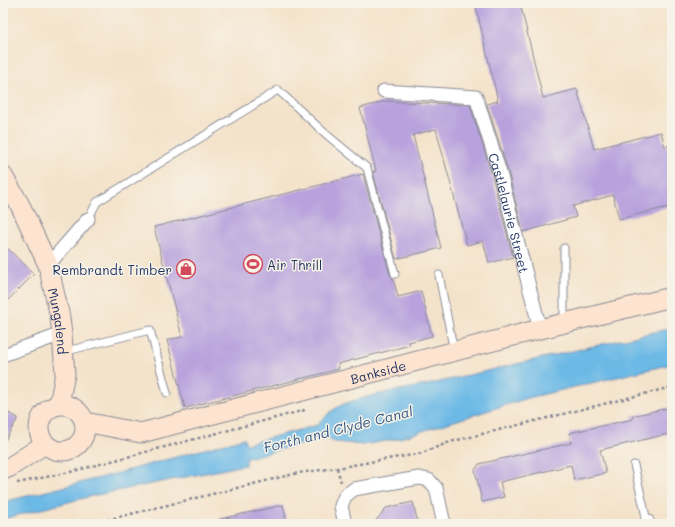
<svg xmlns="http://www.w3.org/2000/svg" width="675" height="527" font-family="Mali,sans-serif">
	<style>
		.water { fill: #6cb9e6; stroke: #4474a2 }
		.building { fill: #b7a2dd }
		.lines { fill: none; stroke-linecap: round; stroke-linejoin: round }
		.lane-casing { stroke: #888994; stroke-width: 9 }
		.street-casing { stroke: #888994; stroke-width: 15 }
		.secondary-casing { stroke: #888994; stroke-width: 21 }
		.path { stroke: #888994; stroke-width: 2.5; stroke-dasharray: 3 3; stroke-linecap: butt }
		.lane { stroke: #fff; stroke-width: 7 }
		.street { stroke: #fff; stroke-width: 13 }
		.secondary { stroke: #fde4d0; stroke-width: 19 }
		.labels { text-anchor: middle; dominant-baseline: central; stroke-width: 3; stroke-linejoin: round; paint-order: stroke }
		.street-label { font-size: 13px; fill: #1b2f5e; stroke: #f7f3e8 }
		.poi-label { font-size: 13px; fill: #1b2f5e; stroke: #f7f3e8; text-anchor: start }
		.water-label { font-size: 14px; font-style: italic; fill: #335887; stroke: #f7f3e8 }
	</style>
	<rect width="100%" height="100%" fill="#f7f3e8"/>
	<filter id="ink" filterUnits="userSpaceOnUse"><feTurbulence type="fractalNoise" baseFrequency=".025" numOctaves="2"/><feDisplacementMap in="SourceGraphic" scale="8" xChannelSelector="R" yChannelSelector="G"/><feConvolveMatrix kernelMatrix="1 2 1 2 8 2 1 2 1" color-interpolation-filters="sRGB"/></filter>
	<filter id="wash" filterUnits="userSpaceOnUse"><feTurbulence type="fractalNoise" baseFrequency=".012" numOctaves="4" result="noise"/><feDisplacementMap in="SourceGraphic" scale="16" xChannelSelector="R" yChannelSelector="G"/><feGaussianBlur stdDeviation="0.9" result="paint"/><feColorMatrix in="noise" values="0 0 0 0 0 0 0 0 0 0 0 0 0 0 0 0 0 1.4 0 .05"/><feComposite in="paint" operator="in"/></filter>
	<g filter="url(#wash)">
		<rect width="100%" height="100%" fill="#f4e3cb"/>
		<path class="water" d="M672 328V364L528 398 397 439 363 445 335 442 325 438 247 458 245 465 92 496 3 519V502L111 475 244 438 246 444 318 425C325 416 336 406 347 403 372 394 400 390 426 385Z"/>
		<g id="blocks">
			<g class="building">
				<polygon points="475,3 520,3 543,98 577,89 594,149 661,132 665,147 670,145 672,153 672,206 619,219 613,195 573,206 576,217 523,232 508,171 487,104 498,101"/>
				<polygon points="386,101 470,105 492,175 513,257 489,263 483,241 467,245 436,129 413,135 441,248 396,259 373,172 376,171 360,108"/>
				<polygon points="363,174 390,275 393,278 398,297 421,291 432,336 409,342 410,345 338,364 339,369 185,408 167,340 182,337 154,227"/>
				<polygon points="3,244 34,274 3,305"/>
				<polygon points="672,407 672,433 600,450 606,473 574,480 571,465 500,482 504,497 482,502 475,470 479,464 571,443 569,433 633,419 632,416"/>
				<polygon points="3,410 18,418 3,444"/>
				<polygon points="413,502 418,524 373,524 386,508"/>
				<polygon points="283,505 287,524 221,524 220,519"/>
			</g>
		</g>
	</g>
	<g filter="url(#ink)">
		<use href="#blocks" fill-opacity="0" stroke="#888994" stroke-width="1"/>
		<g class="lines">
			<g class="lane-casing">
				<g id="lane">
					<polyline points="88,219 97,202 278,90 327,135 367,168 395,274"/>
					<polyline points="564,248 564,321"/>
					<polyline points="439,275 454,352"/>
					<polyline points="63,352 150,330 167,393"/>
					<polyline points="634,465 647,521"/>
				</g>
			</g>
			<g class="street-casing">
				<g id="street">
					<path id="s1" d="M384 91 476 97 500 173 540 329"/>
					<polyline points="48,265 88,219"/>
					<polyline points="3,355 62,334"/>
					<polyline points="647,521 648,524"/>
					<polyline points="345,524 341,506 345,496 354,489 419,478 429,480 436,488 444,524"/>
				</g>
			</g>
			<g class="secondary-casing">
				<g id="secondary">
					<path id="s2" d="M3 176 20 205 48 265 60 317 62 334 65 374 59 404"/>
					<circle cx="62" cy="428" r="23"/>
					<path id="s3" d="M85 422 141 433 540 329 672 297"/>
					<polyline points="3,470 10,467 45,444"/>
				</g>
			</g>
			<g class="path">
				<polyline points="337,468 341,482"/>
				<polyline points="17,483 70,472 305,410"/>
				<polyline points="90,524 298,473 337,468 387,459 419,454 450,442 672,387"/>
			</g>
			<use href="#lane" class="lane"/>
			<use href="#street" class="street"/>
			<use href="#secondary" class="secondary"/>
		</g>
	</g>
	<defs>
		<g id="stadium-ring" transform="scale(1)"><circle r="9.5" fill="#f7f3e8" stroke="#d1495b" stroke-width="1.5"/><path d="M0-5a6.5 5 0 1 0 0 10a6.5 5 0 1 0 0-10ZM-3.5-1.8h7v3.6h-7Z" fill="#d1495b"/></g>
		<g id="shop-ring" transform="scale(1)"><circle r="9.5" fill="#f7f3e8" stroke="#d1495b" stroke-width="1.5"/><path d="M-5-2.5h2.3a2.7 3.5 0 0 1 5.4 0H5L5.5 6h-11ZM-1.5-2.5h3a1.5 2.3 0 0 0-3 0Z" fill="#d1495b"/></g>
	</defs>
	<g fill-rule="evenodd">
		<use href="#stadium-ring" x="253" y="264"/>
		<use href="#shop-ring" x="186" y="269"/>
	</g>
	<g class="labels">
		<g class="street-label">
			<text stroke="none"><textPath href="#s1" startOffset="213">Castlelaurie Street</textPath></text>
			<text stroke="none"><textPath href="#s2" startOffset="157">Mungalend</textPath></text>
			<text stroke="none"><textPath href="#s3" startOffset="302">Bankside</textPath></text>
		</g>
		<g class="poi-label">
			<text x="267" y="264">Air Thrill</text>
			<text x="172" y="269" text-anchor="end">Rembrandt Timber</text>
		</g>
		<g class="water-label">
			<text transform="translate(338 429) rotate(-14)">Forth and Clyde Canal</text>
		</g>
	</g>
	<rect width="675" height="527" fill="none" stroke="#f7f3e8" stroke-width="16"/>
</svg>
